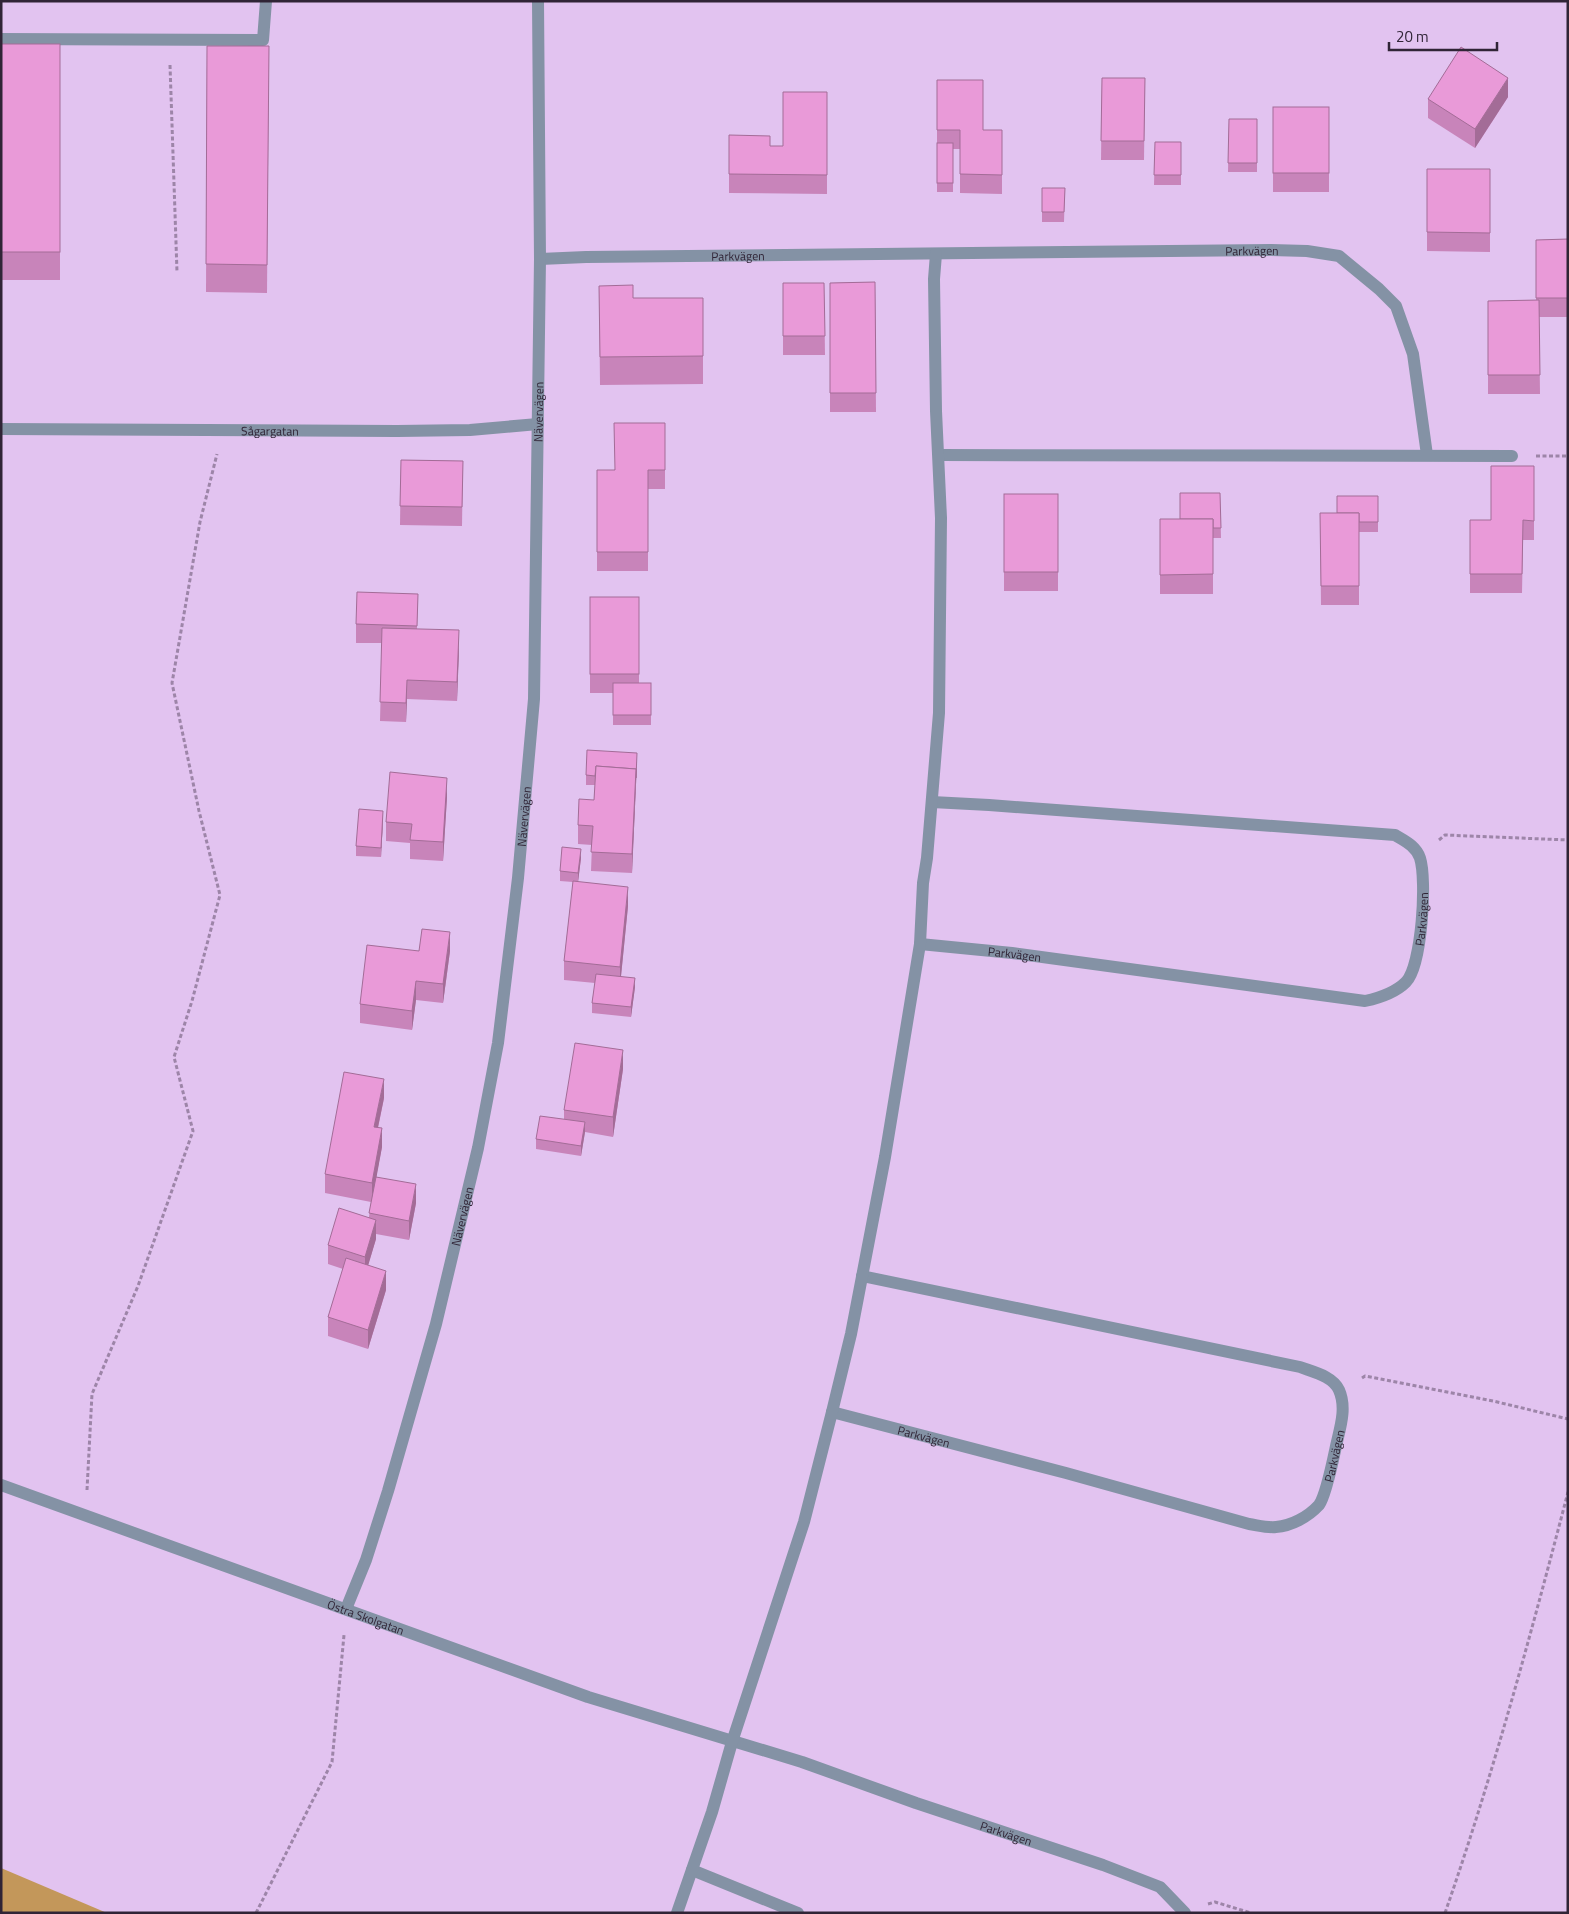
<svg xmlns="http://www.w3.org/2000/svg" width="1569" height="1914" font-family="'Titillium Web',sans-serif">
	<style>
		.green { fill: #c3975a }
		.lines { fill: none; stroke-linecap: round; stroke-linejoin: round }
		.path { stroke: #9d85a8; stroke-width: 3; stroke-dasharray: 4 2.5; stroke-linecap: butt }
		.minor { stroke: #8492a5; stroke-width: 12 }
		.wall { fill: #c884ba }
		.shaded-wall { fill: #a36c97 }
		.building { fill: #e99ad8; stroke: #a36c97 }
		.labels { text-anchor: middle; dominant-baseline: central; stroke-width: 4; stroke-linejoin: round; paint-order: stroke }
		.street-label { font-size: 12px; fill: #302436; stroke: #e2c3f0 }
	</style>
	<rect width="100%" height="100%" fill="#e2c3f0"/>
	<polygon class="green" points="1,1868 107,1913 1,1913"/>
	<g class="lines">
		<g class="path">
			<polyline points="170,65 177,272"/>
			<polyline points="1536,456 1568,456"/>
			<polyline points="1439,840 1445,835 1568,840"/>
			<polyline points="1362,1378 1365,1376 1493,1401 1568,1419"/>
			<polyline points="87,1490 92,1394 138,1286 193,1131 174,1057 192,1001 220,895 199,811 172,683 200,522 217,454"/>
			<polyline points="1208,1904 1215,1902 1251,1913"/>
			<polyline points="256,1913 332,1762 344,1635"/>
			<path d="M1445 1913C1493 1775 1531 1634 1568 1492"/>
		</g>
		<g class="minor">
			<polyline points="1,39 263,40 266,1"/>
			<path id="s1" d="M540 259 586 257 1271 250 1307 251 1339 256 1379 289 1396 306 1413 354 1427 455"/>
			<path id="s2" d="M1 429 397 431 470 430 538 424"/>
			<polyline points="940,455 1512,456"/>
			<path id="s3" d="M920 944 1012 953 1365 1001C1379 998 1395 993 1406 982 1422 965 1427 880 1420 858 1416 846 1405 841 1395 835L989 805 932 802"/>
			<path id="s4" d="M832 1412 1066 1473 1249 1524C1257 1525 1267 1528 1276 1527 1291 1526 1308 1517 1319 1505 1326 1495 1333 1460 1336 1446 1340 1428 1347 1408 1339 1390 1333 1376 1313 1372 1300 1367L862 1276"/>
			<path id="s5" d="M1 1485 588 1697 802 1762 916 1803 1103 1865 1160 1887 1185 1913"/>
			<path id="s6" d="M346 1609 366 1560 388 1491 436 1324 478 1148 498 1043 518 878 534 699 540 259 538 1"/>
			<polyline points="692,1870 798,1913"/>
			<polyline points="677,1913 712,1812 732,1742 804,1522 832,1412 851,1334 885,1157 920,944 923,883 927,858 939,713 941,518 936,411 934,279 936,254"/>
		</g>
	</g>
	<g class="wall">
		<rect x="1" y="44" width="59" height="236"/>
		<polygon points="207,46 269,46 267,293 206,292"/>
		<polygon points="1102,78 1145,78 1144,160 1101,160"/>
		<polygon points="937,80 983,130 1002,130 1002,194 960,193 960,149 953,149 953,192 937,192"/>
		<polygon points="827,92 827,194 729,193 729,135 770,146 783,146"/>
		<polygon points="1508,97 1475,148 1428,118 1428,99"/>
		<rect x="1273" y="107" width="56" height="85"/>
		<polygon points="1229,119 1257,119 1257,172 1228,172"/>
		<polygon points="1155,142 1181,142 1181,185 1154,185"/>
		<polygon points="1427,169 1490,169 1490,252 1427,251"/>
		<polygon points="1042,188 1065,188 1064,222 1042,222"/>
		<polygon points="1568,239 1568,317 1539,317 1540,394 1488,394 1488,301 1536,300 1536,240"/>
		<polygon points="875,282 876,412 830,412 830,283"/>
		<polygon points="783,283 824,283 825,355 783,355"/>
		<polygon points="599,286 633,298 703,298 703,384 600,385"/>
		<polygon points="665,423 665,489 648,489 648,571 597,571 597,470 614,470"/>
		<polygon points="401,460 463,461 462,526 400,525"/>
		<polygon points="1534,466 1534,540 1523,540 1522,593 1470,593 1470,520 1491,520"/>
		<polygon points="1220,493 1221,538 1213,538 1213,594 1160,594 1160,519 1180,519"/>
		<rect x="1004" y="494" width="54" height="97"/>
		<polygon points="1378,496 1378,532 1359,532 1359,605 1321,605 1320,513 1337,513"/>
		<polygon points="418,594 417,629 459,649 457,701 407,699 406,722 380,721 382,643 356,643 356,624"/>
		<polygon points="590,597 639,597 639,683 651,683 651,725 613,725 613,693 590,693"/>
		<polygon points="637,762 632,873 591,871 592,845 578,844 578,825 594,800 595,785 586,785 586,775"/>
		<polygon points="447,797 443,861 410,859 410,843 386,841 386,822"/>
		<polygon points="383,820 381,857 356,856 356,846"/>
		<polygon points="581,858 578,882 628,906 621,976 635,987 631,1017 592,1013 592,1003 595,983 564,980 564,961 573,882 560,881 560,871"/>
		<polygon points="419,951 450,951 443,1003 416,1000 412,1030 360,1023 360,1004"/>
		<polygon points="623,1069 613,1137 585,1132 581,1156 536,1149 536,1139 564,1119 564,1110"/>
		<polygon points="384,1098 378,1128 382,1147 376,1177 416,1203 409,1240 376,1234 376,1239 368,1265 386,1290 368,1349 328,1336 328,1317 343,1269 328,1264 328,1245 369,1217 371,1202 325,1193 325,1174"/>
	</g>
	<g class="shaded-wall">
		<polygon points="1508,78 1508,97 1475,148 1475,129"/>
		<polygon points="459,630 459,649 457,701 457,682"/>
		<polygon points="407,680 407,699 406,722 406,703"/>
		<polygon points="637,753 637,762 632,873 632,854"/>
		<polygon points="447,778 447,797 443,861 443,842"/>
		<polygon points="383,811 383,820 381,857 381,848"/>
		<polygon points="581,849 581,858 578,882 578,873"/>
		<polygon points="628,887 628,906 620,986 620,967"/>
		<polygon points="450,932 450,951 443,1003 443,984"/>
		<polygon points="635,978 635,987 631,1017 631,1007"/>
		<polygon points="416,981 416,1000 412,1030 412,1011"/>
		<polygon points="623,1050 623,1069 613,1137 613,1117"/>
		<polygon points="384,1079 384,1098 374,1146 374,1127"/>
		<polygon points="585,1122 585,1132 581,1156 581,1146"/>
		<polygon points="382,1128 382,1147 372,1202 372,1183"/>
		<polygon points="416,1184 416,1203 409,1240 409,1221"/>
		<polygon points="376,1220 376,1239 365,1276 365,1257"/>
		<polygon points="386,1271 386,1290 368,1349 368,1330"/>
	</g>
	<g class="building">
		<rect x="1" y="44" width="59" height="208"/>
		<polygon points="207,46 269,46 267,265 206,264"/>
		<polygon points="1461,47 1508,78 1475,129 1428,99"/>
		<polygon points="1102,78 1145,78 1144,141 1101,141"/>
		<polygon points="937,80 983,80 983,130 1002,130 1002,175 960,174 960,130 937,130"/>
		<polygon points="783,92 827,92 827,175 729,174 729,135 770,136 770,146 783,146"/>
		<rect x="1273" y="107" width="56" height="66"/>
		<polygon points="1229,119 1257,119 1257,163 1228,163"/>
		<polygon points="1155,142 1181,142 1181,175 1154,175"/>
		<rect x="937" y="143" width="16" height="40"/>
		<polygon points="1427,169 1490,169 1490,233 1427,232"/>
		<polygon points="1042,188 1065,188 1064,212 1042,212"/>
		<polygon points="1568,239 1568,298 1536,298 1536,240"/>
		<polygon points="875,282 876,393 830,393 830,283"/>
		<polygon points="783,283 824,283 825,336 783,336"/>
		<polygon points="633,285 633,298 703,298 703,356 600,357 599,286"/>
		<polygon points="1539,300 1540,375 1488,375 1488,301"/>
		<polygon points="614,423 665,423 665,470 648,470 648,552 597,552 597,470 615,470"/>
		<polygon points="401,460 463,461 462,507 400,506"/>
		<polygon points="1491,466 1534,466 1534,521 1523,520 1522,574 1470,574 1470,520 1491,520"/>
		<polygon points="1180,493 1220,493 1221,528 1213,528 1213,519 1180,519"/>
		<rect x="1004" y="494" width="54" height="78"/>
		<polygon points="1337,496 1378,496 1378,522 1359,522 1359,513 1337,513"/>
		<polygon points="1320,513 1359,513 1359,586 1321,586"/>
		<polygon points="1160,519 1213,519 1213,574 1160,575"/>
		<polygon points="357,592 418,594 417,626 356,624"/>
		<rect x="590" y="597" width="49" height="77"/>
		<polygon points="382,628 459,630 457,682 407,680 406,703 380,702"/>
		<rect x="613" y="683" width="38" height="32"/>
		<polygon points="587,750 637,753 636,778 636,769 596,766 595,776 586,775"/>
		<polygon points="596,766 636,769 632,854 591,852 593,826 578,825 579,799 594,800"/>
		<polygon points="390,772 447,778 443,842 410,840 412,824 386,822"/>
		<polygon points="359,809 383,811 381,848 356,846"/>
		<polygon points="562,847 581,849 578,873 560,871"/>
		<polygon points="573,881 628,887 620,967 564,961"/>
		<polygon points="422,929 450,932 443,984 416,981 412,1011 360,1004 367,945 419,951"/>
		<polygon points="596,974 635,978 631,1007 592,1003"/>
		<polygon points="575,1043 623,1050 613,1117 564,1110"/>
		<polygon points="344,1072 384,1079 374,1127 382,1128 372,1183 325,1174"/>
		<polygon points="540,1116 585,1122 581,1146 536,1139"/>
		<polygon points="376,1177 416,1184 409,1221 369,1213"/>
		<polygon points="339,1208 376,1220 365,1257 328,1245"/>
		<polygon points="346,1258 386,1271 368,1330 328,1317"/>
	</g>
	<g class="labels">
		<g class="street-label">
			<text stroke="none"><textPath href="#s1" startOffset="712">Parkvägen</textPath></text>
			<text stroke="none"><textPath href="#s1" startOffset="198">Parkvägen</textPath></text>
			<text stroke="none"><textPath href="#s6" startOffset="1220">Nävervägen</textPath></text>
			<text stroke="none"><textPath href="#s2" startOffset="269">Sågargatan</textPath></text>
			<text stroke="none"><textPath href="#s6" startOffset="815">Nävervägen</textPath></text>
			<text stroke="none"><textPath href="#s3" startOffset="560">Parkvägen</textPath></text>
			<text stroke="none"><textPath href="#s3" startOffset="95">Parkvägen</textPath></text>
			<text stroke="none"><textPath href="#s6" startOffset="410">Nävervägen</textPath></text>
			<text stroke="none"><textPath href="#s4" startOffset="95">Parkvägen</textPath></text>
			<text stroke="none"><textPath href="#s4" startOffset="560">Parkvägen</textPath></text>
			<text stroke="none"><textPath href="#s5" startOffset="388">Östra Skolgatan</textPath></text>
			<text stroke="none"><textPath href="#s5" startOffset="1064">Parkvägen</textPath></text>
		</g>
	</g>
	<rect width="1569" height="1914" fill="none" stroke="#302436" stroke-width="5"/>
	<path d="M1389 42v8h108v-8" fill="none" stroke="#302436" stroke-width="2.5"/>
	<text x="1396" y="42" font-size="15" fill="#302436" stroke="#e2c3f0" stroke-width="4" paint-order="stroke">20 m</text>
</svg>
